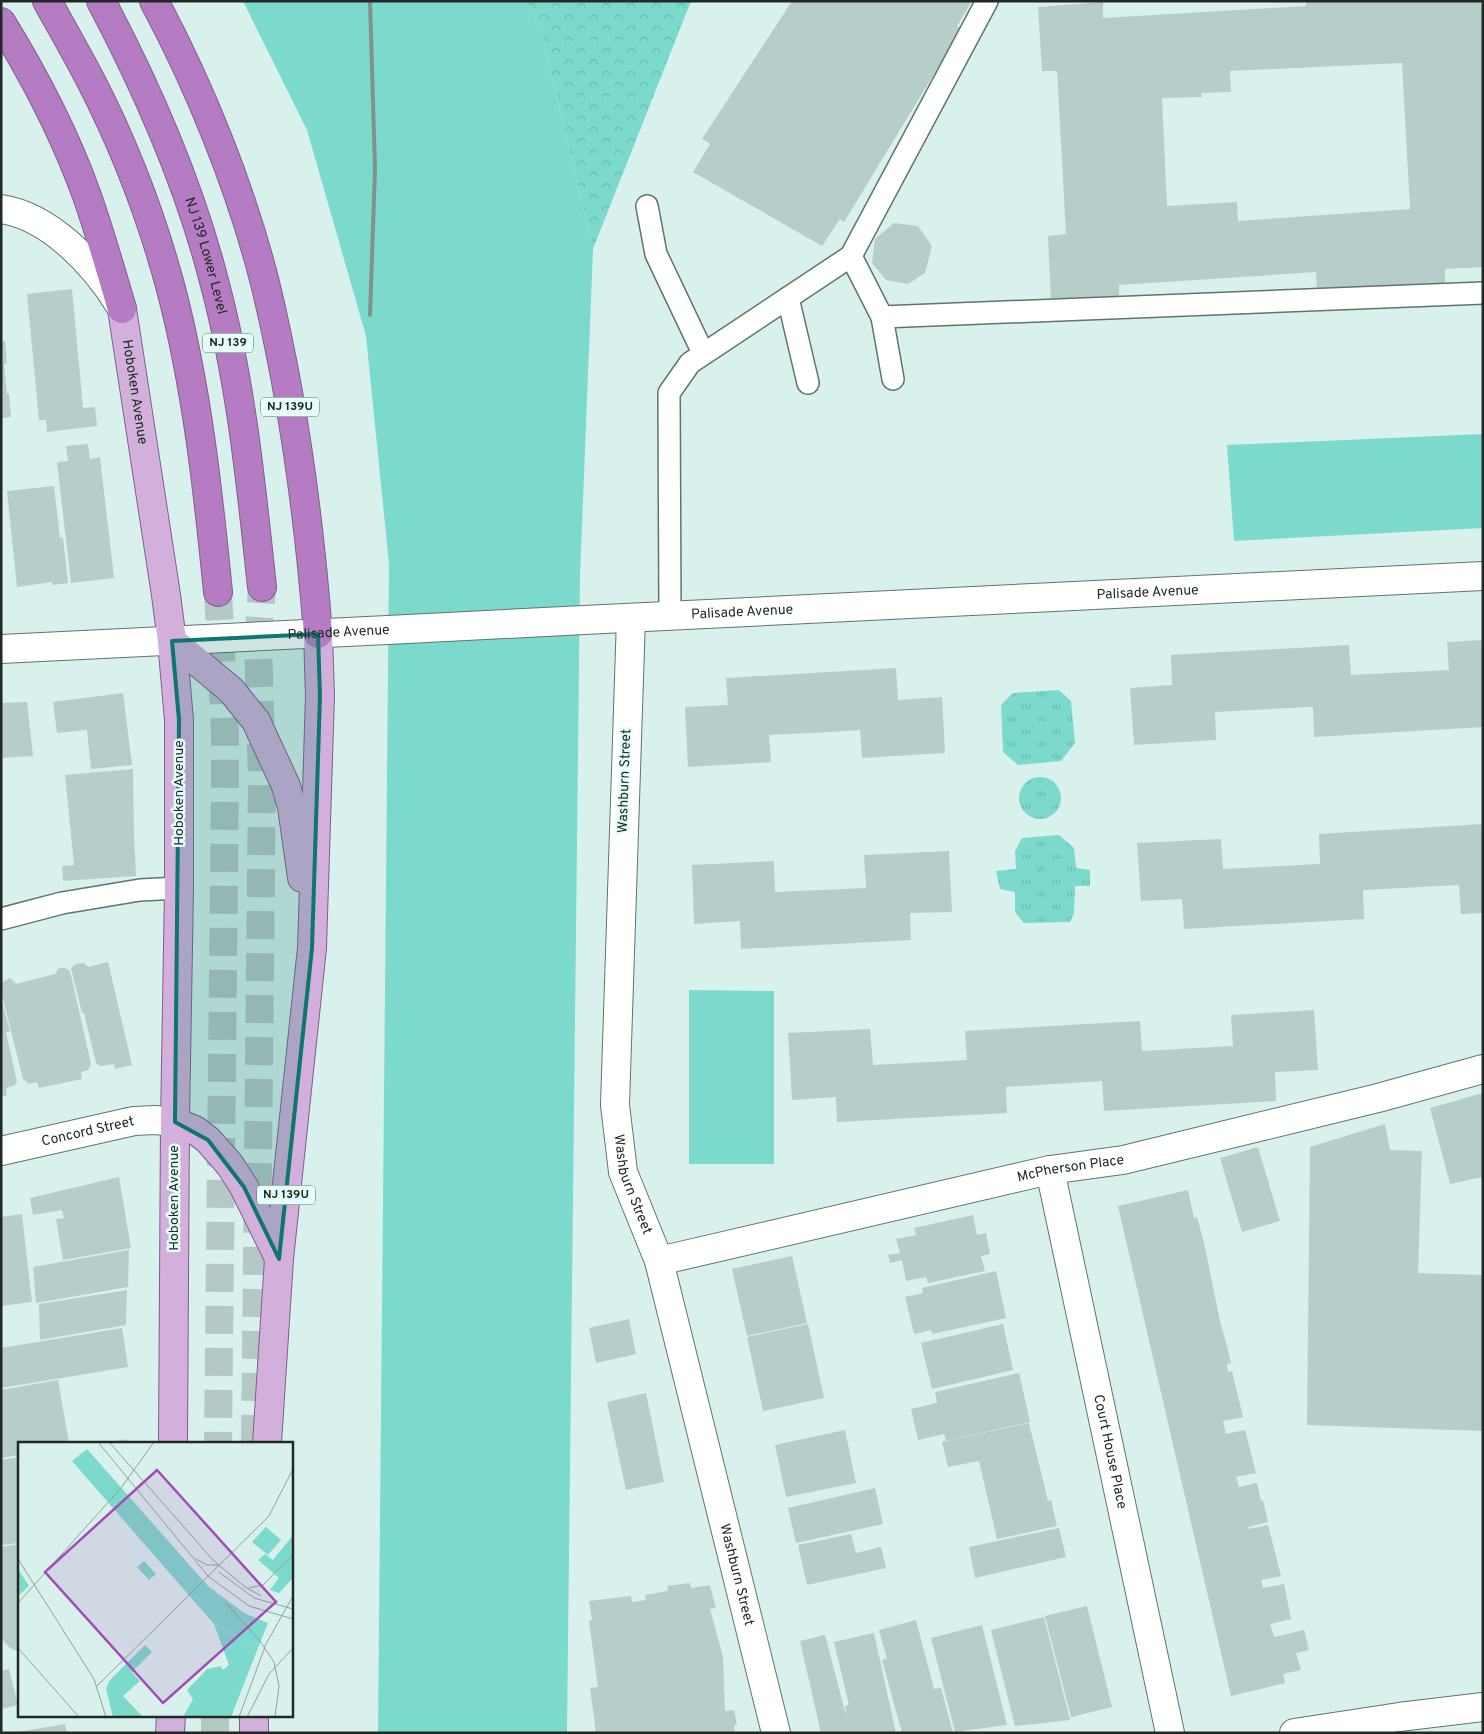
<svg xmlns="http://www.w3.org/2000/svg" width="1484" height="1734" font-family="Overpass,sans-serif">
	<style>
		.grass { fill: #7bdacb }
		.forest { fill: url(#forest-crowns) }
		.park { fill: url(#park-tufts) }
		.building { fill: #b6cdc9; fill-rule: evenodd }
		.lines { fill: none; stroke-linecap: round; stroke-linejoin: round }
		.motorway-tunnel { stroke: #b4c9c5; stroke-width: 28; stroke-dasharray: 28 14; stroke-linecap: butt }
		.service-casing { stroke: #5f7470; stroke-width: 24 }
		.minor-casing { stroke: #5f7470; stroke-width: 30 }
		.tertiary-casing { stroke: #5f7470; stroke-width: 30 }
		.secondary-casing { stroke: #5f7470; stroke-width: 30 }
		.primary-casing { stroke: #815f8c; stroke-width: 30 }
		.motorway-casing { stroke: #815f8c; stroke-width: 30 }
		.service { stroke: #fff; stroke-width: 21 }
		.minor { stroke: #fff; stroke-width: 28 }
		.tertiary { stroke: #fff; stroke-width: 28 }
		.secondary { stroke: #fff; stroke-width: 28 }
		.primary { stroke: #d3b0db; stroke-width: 28 }
		.motorway { stroke: #b57cc3; stroke-width: 28 }
		.rail { stroke: #81928e; stroke-width: 4 }
		.marked { fill: #0f766e; fill-opacity: 0.2; stroke: #0f766e; stroke-width: 4; stroke-linejoin: round }
		.labels { text-anchor: middle; dominant-baseline: central; stroke-width: 5; stroke-linejoin: round; paint-order: stroke }
		.shield { fill: #e6fefa; stroke: #5b6966; stroke-width: 1 }
		.shield-label { font-size: 12px; font-weight: bold; fill: #202927 }
		.street-label { font-size: 14px; fill: #202927; stroke: #e6fefa }
		.inset-road { fill: none; stroke: #8fa19d; stroke-width: 1 }
		.view { fill: #a34bb7; fill-opacity: 0.15; stroke: #a34bb7; stroke-width: 2.5 }
		.inset-edge { fill: none; stroke: #202927; stroke-width: 2.5 }
	</style>
	<defs>
		<pattern id="forest-crowns" width="20" height="18" patternUnits="userSpaceOnUse" patternTransform="scale(1.25)"><rect width="20" height="18" fill="#7bdacb"/><path d="M2 6a3 3 0 1 1 6 0M12 15a3 3 0 1 1 6 0" fill="none" stroke="#6abbae"/></pattern>
		<pattern id="park-tufts" width="24" height="20" patternUnits="userSpaceOnUse" patternTransform="scale(1.25)"><rect width="24" height="20" fill="#7bdacb"/><path d="M3 7l-1-3M5 7V3M7 7l1-3M15 17l-1-3M17 17v-4M19 17l1-3" fill="none" stroke="#6abbae"/></pattern>
	</defs>
	<rect width="100%" height="100%" fill="#d9f1ec"/>
	<g class="grass">
		<polygon points="243,1 527,1 542,35 593,249 580,576 567,1733 378,1733 389,564 366,336 307,130"/>
		<polygon points="1483,434 1483,528 1234,541 1227,445"/>
		<polygon points="689,990 774,991 774,1164 689,1164"/>
	</g>
	<polygon class="forest" points="527,1 691,1 593,249 542,35"/>
	<g class="park">
		<polygon points="1059,690 1071,701 1075,743 1061,761 1018,765 1003,752 1001,705 1013,693"/>
		<circle cx="1040" cy="798" r="21"/>
		<polygon points="1059,835 1074,848 1076,868 1090,870 1090,886 1075,886 1074,913 1070,922 1024,923 1015,912 1015,892 1000,889 996,871 1016,869 1015,851 1022,838"/>
	</g>
	<g class="building">
		<polygon points="792,1 972,1 957,26 962,28 844,222 840,219 822,246 693,172 710,144 702,139"/>
		<path d="M1306 1H1483V267L1445 269V286L1317 291 1316 272 1119 285V299L1051 303 1048 236 1066 234 1057 71H1042L1038 7 1103 2V18L1306 6ZM1402 63 1410 209 1238 221 1237 202 1167 206 1162 98 1202 97 1201 93 1231 92 1230 71Z"/>
		<polygon points="894,223 918,226 932,246 925,273 908,284 886,280 872,263 875,239"/>
		<polygon points="72,289 83,408 95,407 97,426 47,432 46,420 39,420 27,294"/>
		<polygon points="5,341 7,363 4,364 7,394 9,394 11,417 1,418 1,342"/>
		<polygon points="88,444 90,459 100,457 114,578 71,583 57,462 68,461 66,446"/>
		<polygon points="54,486 60,538 63,537 68,583 52,585 52,582 17,587 7,491"/>
		<polygon points="1483,640 1483,727 1314,737 1313,707 1308,707 1215,712 1216,740 1134,745 1130,688 1172,685 1171,655 1349,645 1351,675 1449,670 1447,642"/>
		<polygon points="896,668 898,700 942,697 945,753 862,758 860,730 831,732 769,735 771,762 688,767 685,707 728,705 726,678"/>
		<polygon points="123,693 132,765 91,769 87,730 57,733 53,702"/>
		<polygon points="27,702 33,756 1,758 1,703"/>
		<polygon points="133,769 134,834 136,876 63,881 62,866 74,865 65,775"/>
		<polygon points="1483,824 1483,913 1461,914 1459,885 1363,890 1364,919 1184,929 1182,899 1141,901 1137,843 1221,839 1223,869 1320,864 1319,834"/>
		<polygon points="949,851 952,912 910,913 911,940 741,949 740,921 694,924 692,865 774,861 775,892 866,888 864,855"/>
		<polygon points="108,962 132,1065 115,1069 114,1064 101,1066 96,1063 84,1013 82,1013 71,968 76,964 84,963 88,967"/>
		<polygon points="59,968 65,968 70,971 91,1064 88,1070 81,1072 82,1079 39,1088 37,1082 29,1084 23,1079 1,991 1,983 10,978 16,984 55,974"/>
		<polygon points="1,998 10,1031 6,1032 17,1082 14,1086 6,1088 7,1095 1,1097"/>
		<polygon points="1314,1010 1318,1070 1275,1072 1276,1101 1104,1111 1102,1081 1006,1087 1007,1113 837,1122 836,1097 792,1100 788,1033 870,1029 873,1065 967,1060 965,1031 1140,1021 1142,1051 1233,1046 1231,1015"/>
		<polygon points="1483,1093 1483,1177 1450,1184 1430,1108"/>
		<polygon points="1385,1124 1390,1150 1422,1151 1418,1273 1483,1275 1483,1431 1307,1425 1310,1147"/>
		<polygon points="1258,1147 1280,1221 1242,1232 1220,1158"/>
		<polygon points="119,1177 131,1248 63,1260 56,1219 64,1218 62,1210 33,1215 30,1198"/>
		<polygon points="1188,1190 1194,1218 1197,1217 1204,1243 1220,1321 1227,1346 1231,1363 1227,1364 1228,1372 1232,1371 1243,1417 1223,1421 1226,1434 1245,1430 1256,1473 1236,1477 1239,1487 1257,1483 1261,1501 1263,1500 1268,1522 1248,1527 1249,1529 1268,1525 1281,1576 1261,1580 1263,1588 1284,1584 1291,1619 1270,1624 1273,1633 1274,1637 1304,1630 1309,1650 1296,1653 1301,1670 1283,1674 1285,1683 1231,1696 1118,1206"/>
		<polygon points="22,1214 32,1302 1,1306 1,1217"/>
		<polygon points="973,1215 977,1235 986,1233 990,1254 981,1256 985,1271 928,1283 926,1277 906,1281 902,1260 890,1263 888,1255 900,1253 896,1239 916,1235 914,1228"/>
		<polygon points="129,1250 128,1287 36,1303 33,1267"/>
		<polygon points="792,1256 807,1323 747,1336 732,1269"/>
		<polygon points="996,1271 1006,1318 932,1334 931,1330 914,1334 905,1297 923,1293 922,1288"/>
		<polygon points="127,1290 126,1325 40,1340 39,1304"/>
		<polygon points="629,1319 636,1354 596,1363 589,1328"/>
		<polygon points="808,1324 824,1398 763,1411 747,1337"/>
		<polygon points="1003,1324 1013,1370 932,1389 921,1343"/>
		<polygon points="122,1328 128,1367 1,1388 1,1348"/>
		<polygon points="1019,1373 1030,1422 946,1441 944,1434 918,1440 911,1409 937,1403 935,1392"/>
		<polygon points="58,1380 69,1443 19,1443 19,1455 1,1458 1,1390"/>
		<polygon points="646,1393 664,1482 626,1490 607,1402"/>
		<polygon points="1029,1423 1048,1501 1051,1500 1057,1526 997,1539 979,1461 948,1467 942,1442"/>
		<polygon points="845,1430 856,1483 786,1497 775,1445"/>
		<polygon points="127,1439 127,1443 109,1443 109,1442"/>
		<polygon points="19,1457 19,1543 1,1545 1,1460"/>
		<polygon points="875,1488 883,1524 796,1543 788,1508"/>
		<polygon points="1059,1528 1066,1557 975,1578 969,1547"/>
		<polygon points="851,1534 856,1553 881,1547 886,1568 807,1585 798,1545"/>
		<polygon points="19,1544 19,1652 10,1648 1,1638 1,1547"/>
		<polygon points="690,1583 691,1588 710,1585 716,1608 710,1609 723,1657 725,1711 734,1710 737,1725 734,1725 735,1733 596,1733 590,1688 598,1687 589,1621 592,1620 589,1601 631,1596 632,1602 646,1600 645,1595 668,1591 667,1586"/>
		<polygon points="1087,1606 1112,1707 1071,1717 1045,1616"/>
		<polygon points="1044,1617 1070,1720 1015,1726 991,1630"/>
		<polygon points="916,1620 934,1689 941,1688 953,1733 902,1733 882,1660 887,1659 879,1630"/>
		<polygon points="982,1625 1007,1725 955,1732 931,1638"/>
		<polygon points="874,1633 896,1733 821,1733 800,1641 825,1635 847,1719 845,1706 849,1705 834,1642"/>
		<polygon points="9,1669 18,1705 1,1709 1,1671"/>
		<polygon points="65,1724 67,1733 18,1733 18,1732"/>
	</g>
	<g class="lines">
		<g class="motorway-tunnel">
			<polyline points="218,592 225,733 225,781 218,1443"/>
			<polyline points="255,1443 262,781 258,641 262,587"/>
			<polyline points="215,1733 215,1715"/>
		</g>
		<g class="service-casing">
			<g id="service">
				<polyline points="647,206 656,254 703,353"/>
				<polyline points="851,256 882,317 893,379"/>
				<polyline points="788,298 808,383"/>
				<polyline points="882,317 1483,293"/>
				<polyline points="670,616 669,393 690,363 851,256 987,1"/>
				<polyline points="1,919 62,903 140,890 179,888"/>
			</g>
		</g>
		<g class="minor-casing">
			<g id="minor">
				<path id="s1" d="M631 618 615 1105 623 1172 659 1261 776 1733"/>
				<path id="s2" d="M1 1151 134 1121 155 1120 175 1122"/>
				<path id="s3" d="M1050 1170 1170 1733"/>
				<path id="s4" d="M659 1261 1050 1170 1123 1160 1378 1098 1483 1069"/>
			</g>
		</g>
		<g class="tertiary-casing">
			<g id="tertiary">
				<path d="M1 209C50 216 95 265 119 304"/>
				<polyline points="1294,1733 1399,1717 1483,1707"/>
			</g>
		</g>
		<g class="secondary-casing">
			<g id="secondary">
				<path id="s5" d="M1 649C202 640 403 629 604 619 897 604 1190 591 1483 576"/>
			</g>
		</g>
		<g class="primary-casing">
			<g id="primary">
				<path id="s6" d="M122 309 166 595 172 641 179 720V888L175 1122 173 1443"/>
				<polyline points="172,641 231,690 256,721 286,786 292,807 302,878"/>
				<polyline points="175,1122 195,1130 208,1140 230,1165 244,1187 279,1258"/>
				<polyline points="267,1443 279,1259 312,948 320,696 318,634"/>
				<polyline points="170,1733 171,1715"/>
				<polyline points="254,1733 254,1715"/>
			</g>
		</g>
		<g class="motorway-casing">
			<g id="motorway">
				<path d="M47 1C62 28 77 54 91 81 125 147 152 218 171 289 197 388 208 491 218 592"/>
				<path id="s7" d="M101 1C148 90 189 183 214 281 241 381 251 484 262 587"/>
				<path d="M154 1C200 87 241 188 265 283 293 398 309 516 318 634"/>
				<path d="M1 22C35 77 65 135 87 196 100 233 111 271 122 309"/>
			</g>
		</g>
		<use href="#service" class="service"/>
		<use href="#minor" class="minor"/>
		<use href="#tertiary" class="tertiary"/>
		<use href="#secondary" class="secondary"/>
		<use href="#primary" class="primary"/>
		<use href="#motorway" class="motorway"/>
		<polyline class="rail" points="370,1 375,169 370,315"/>
	</g>
	<path class="marked" d="M318 634 320 696 312 948 279 1259 244 1187 208 1140 175 1122 179 720 172 641Z"/>
	<g class="labels">
		<g class="shield">
			<rect x="203" y="333.5" width="50" height="19" rx="4"/>
			<rect x="261" y="397.5" width="58" height="19" rx="4"/>
			<rect x="257" y="1185.5" width="58" height="19" rx="4"/>
		</g>
		<g class="shield-label">
			<text x="228" y="343">NJ 139</text>
			<text x="290" y="407">NJ 139U</text>
			<text x="286" y="1195">NJ 139U</text>
		</g>
		<g class="street-label">
			<text stroke="none"><textPath href="#s7" startOffset="276">NJ 139 Lower Level</textPath></text>
			<text stroke="none"><textPath href="#s6" startOffset="84">Hoboken Avenue</textPath></text>
			<text stroke="none"><textPath href="#s5" startOffset="1148">Palisade Avenue</textPath></text>
			<text stroke="none"><textPath href="#s5" startOffset="742">Palisade Avenue</textPath></text>
			<text stroke="none"><textPath href="#s5" startOffset="338">Palisade Avenue</textPath></text>
			<text transform="translate(625 781) rotate(-88)">Washburn Street</text>
			<text transform="translate(179 793) rotate(-90)">Hoboken Avenue</text>
			<text stroke="none"><textPath href="#s2" startOffset="89">Concord Street</textPath></text>
			<text stroke="none"><textPath href="#s4" startOffset="422">McPherson Place</textPath></text>
			<text stroke="none"><textPath href="#s1" startOffset="569">Washburn Street</textPath></text>
			<text transform="translate(174 1198) rotate(-90)">Hoboken Avenue</text>
			<text stroke="none"><textPath href="#s3" startOffset="288">Court House Place</textPath></text>
			<text stroke="none"><textPath href="#s1" startOffset="974">Washburn Street</textPath></text>
		</g>
	</g>
	<g transform="translate(18 1442)">
		<rect width="275" height="275" fill="#d9f1ec"/>
		<path d="M69 7 190 144 226 171 250 181 240 206 196 182 54 19ZM275 93V136L261 151 252 148 261 136 240 118 247 112 255 118ZM126 119 138 132 131 138 119 125ZM0 127 11 144 0 154ZM127 203 134 210 114 230 122 239 105 254 125 275H95L88 247 91 239Z" fill="#7bdacb"/>
		<path d="M196 182 240 206 213 275H165L175 257 169 248 189 227 203 224 205 228 211 223Z" fill="#7bdacb"/>
		<path d="M248 85 263 98 250 113 234 100Z" fill="#7bdacb"/>
		<path class="inset-road" d="M80 0 190 134M91 0 195 118 227 145M0 117 76 237 88 275M178 117 189 123H201M201 130 236 156 275 167M190 134 231 164 275 177M227 145 243 154M231 146 245 143 275 112M0 161 103 46 136 0M208 161 242 199 256 220 261 244 257 275M0 206 61 275M79 244 251 74 275 27M221 275 248 202 275 154M229 275 251 232 275 206"/>
		<path class="view" d="M139 28 258 160 145 261 27 130Z"/>
		<rect width="275" height="275" class="inset-edge"/>
	</g>
	<rect width="1484" height="1734" fill="none" stroke="#202927" stroke-width="5"/>
</svg>
